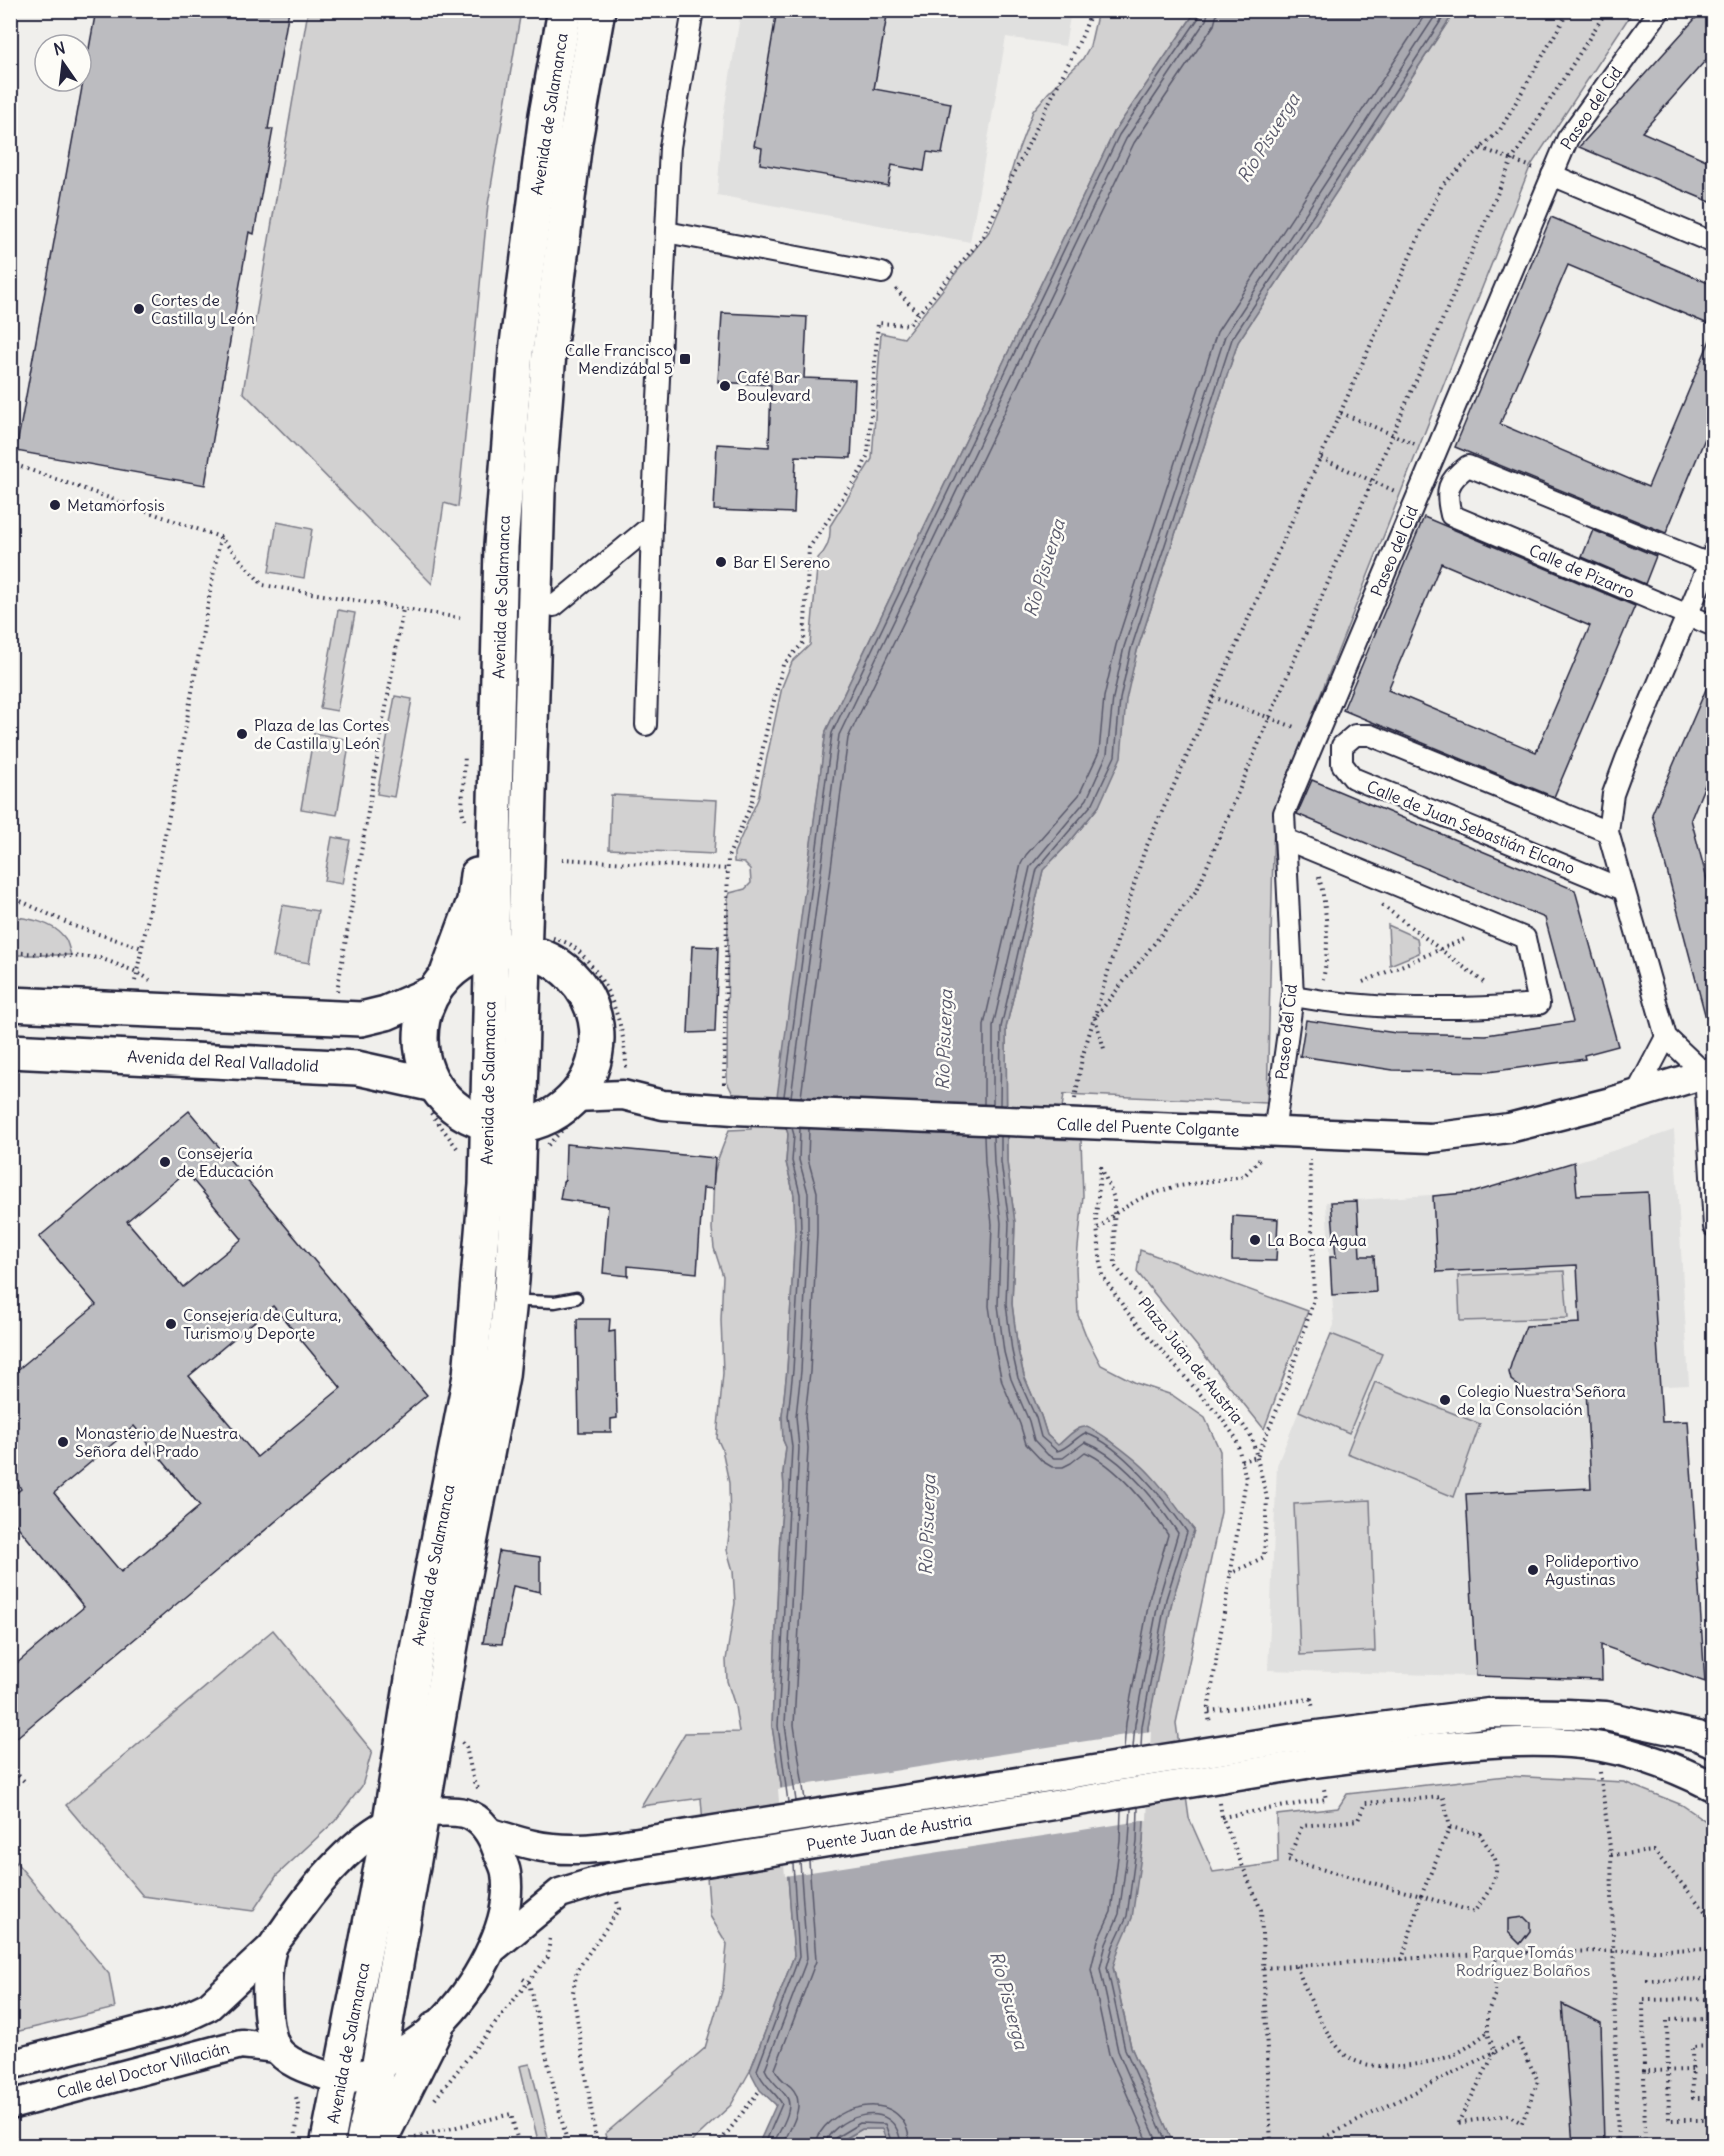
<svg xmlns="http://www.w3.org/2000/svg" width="1724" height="2156" font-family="Delius,sans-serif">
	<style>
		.built { fill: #e0e0df }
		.green { fill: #d2d1d1; stroke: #7a7a86; stroke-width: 1.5 }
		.water { fill: #a9a9b0; stroke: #737381; stroke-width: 1.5 }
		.pier { fill: #f0efec }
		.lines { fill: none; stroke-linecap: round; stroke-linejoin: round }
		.shore { stroke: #58586a; stroke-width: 1.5 }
		.building { fill: #bcbcc0; stroke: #22223b; stroke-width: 1.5; fill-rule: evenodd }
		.lane-casing { stroke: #22223b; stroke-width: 15 }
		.street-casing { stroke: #22223b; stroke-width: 24 }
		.secondary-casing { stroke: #22223b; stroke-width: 33 }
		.highway-casing { stroke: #22223b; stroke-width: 38 }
		.path { stroke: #22223b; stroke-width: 4; stroke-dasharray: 1.5 4.5; stroke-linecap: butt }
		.lane { stroke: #fdfcf7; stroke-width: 10 }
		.street { stroke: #fdfcf7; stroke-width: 20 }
		.secondary { stroke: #fdfcf7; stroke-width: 28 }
		.highway { stroke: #fdfcf7; stroke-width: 33 }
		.secondary-bridge-casing { stroke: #22223b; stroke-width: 33; stroke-linecap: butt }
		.secondary-bridge { stroke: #fdfcf7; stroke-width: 28 }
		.poi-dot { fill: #22223b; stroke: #fdfcf7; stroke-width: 2 }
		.labels { text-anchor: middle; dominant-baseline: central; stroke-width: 5; stroke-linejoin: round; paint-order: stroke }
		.street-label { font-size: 16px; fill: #22223b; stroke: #fdfcf7 }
		.poi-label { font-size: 16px; fill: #22223b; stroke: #fdfcf7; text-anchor: start }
		.park-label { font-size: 16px; fill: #575768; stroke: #fdfcf7 }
		.water-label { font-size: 18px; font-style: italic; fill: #58586a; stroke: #fdfcf7 }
	</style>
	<rect width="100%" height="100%" fill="#f0efec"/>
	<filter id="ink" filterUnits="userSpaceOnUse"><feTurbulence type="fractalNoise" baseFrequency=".0167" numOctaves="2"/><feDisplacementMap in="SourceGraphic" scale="12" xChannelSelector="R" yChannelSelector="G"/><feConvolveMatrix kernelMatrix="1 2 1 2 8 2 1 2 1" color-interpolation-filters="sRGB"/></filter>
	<g filter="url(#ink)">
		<g class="built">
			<polygon points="978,10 1071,11 1065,46 1006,37 970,242 717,195 723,117 741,11 777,11 767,69 860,85 765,87 754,146 762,148 760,164 888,186 892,165 924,171 927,152 942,154 951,103 874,89 888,11"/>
			<polygon points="1674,1130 1689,1385 1587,1390 1602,1680 1268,1670 1277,1465 1334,1325 1326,1202 1475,1192 1612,1151"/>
		</g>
		<g class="green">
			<polygon points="308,11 521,11 488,204 458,507 444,503 432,584 243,392"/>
			<path d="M1098 11H1196L1114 132 826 731 778 1097 788 1134 786 1162 794 1195 795 1233 787 1370 782 1416 783 1440 786 1447 783 1473 784 1487 780 1534 772 1726 781 1784 794 1956 750 2071 731 2105 688 2145H608L605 2134 705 2048 723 1988 727 1944 710 1916 701 1798 641 1806 685 1733 739 1732 735 1706 727 1681 726 1660 735 1603 733 1571 727 1550 730 1527 729 1483 722 1449 717 1438 723 1373 721 1320 723 1276 714 1248 712 1229 714 1174 718 1159 729 1130 751 1129V1095L733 1094 727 1082 728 898 730 893 745 889 751 883 750 869 744 863 734 862V853L758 799 782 687 792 662 810 645 818 558C828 549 831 539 830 526L872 459 881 333 904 338 991 229 1001 206 1016 156 1033 111 1048 93 1082 60 1090 46Z"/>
			<polygon points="1455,11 1633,11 1530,167 1274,812 1267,1103 1064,1094 1062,1108 1059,1110 1048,1110 1046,1139 1081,1140 1083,1196 1076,1268 1078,1315 1087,1338 1101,1365 1136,1383 1172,1395 1205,1418 1220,1451 1221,1512 1176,1723 1189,1818 1213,1872 1278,1863 1277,1815 1338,1808 1347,1794 1506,1776 1624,1782 1682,1805 1713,1826 1713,2145 1174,2145 1131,2047 1113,1966 1143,1842 1148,1727 1159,1663 1172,1601 1194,1530 1148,1472 1111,1441 1089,1427 1071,1434 1058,1446 1047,1435 1041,1416 1024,1376 1018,1350 1012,1304 1015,1223 1007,1162 1006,1028 1043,870 1068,844 1099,806 1137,651 1238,342"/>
			<polygon points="277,522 312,529 304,578 269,572"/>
			<polygon points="338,610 355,613 337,711 320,708"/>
			<polygon points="395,696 412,699 394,797 377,794"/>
			<polygon points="314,733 350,740 337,815 301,809"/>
			<polygon points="611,795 717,800 714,854 609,849"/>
			<polygon points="332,837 350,840 342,884 324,881"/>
			<polygon points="282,905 318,911 309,963 273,957"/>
			<path d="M10 916C27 918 53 922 64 937 68 941 69 950 71 955H11Z"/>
			<polygon points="1388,925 1417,938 1419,953 1390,965"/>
			<polygon points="1140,1250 1308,1311 1264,1429 1137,1272"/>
			<polygon points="1564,1271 1568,1318 1460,1321 1458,1276"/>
			<polygon points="1331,1334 1382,1354 1349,1433 1299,1411"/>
			<polygon points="1375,1382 1480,1424 1454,1497 1347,1453"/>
			<polygon points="1370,1500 1375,1651 1300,1655 1294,1504"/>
			<polygon points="273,1630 372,1751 362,1786 335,1821 277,1875 253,1911 143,1896 66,1805"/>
			<polygon points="10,1855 109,1974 115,2008 11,2033"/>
			<polygon points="530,2064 550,2145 539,2145 520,2066"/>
			<polygon points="862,2129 882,2129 888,2145 834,2146"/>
		</g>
		<path class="water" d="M1196 11H1455L1238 342 1137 651 1126 700 1121 757 1099 806 1068 844 1043 870 1006 1028 1007 1162 1015 1223 1012 1304 1018 1350 1024 1376 1041 1416 1047 1435 1058 1445C1065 1440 1074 1428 1084 1427 1094 1425 1140 1463 1148 1472 1165 1489 1179 1511 1194 1530L1172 1601 1148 1727 1143 1842 1132 1918 1119 1948 1113 1967 1131 2047 1174 2145H888L882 2129H862L834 2145H758L776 2105 760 2090 750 2071 794 1956 781 1784 772 1726 780 1534 784 1487 783 1473 786 1447 783 1440 782 1416 787 1370 795 1233 794 1195 786 1162 788 1134 777 1097 826 731 1114 132Z"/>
		<polygon class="pier" points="1151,1731 1147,1820 785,1876 778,1789"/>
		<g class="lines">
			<g class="shore">
				<polyline points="784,1096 832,733 1119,135 1200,16 1201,10"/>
				<polyline points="791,1097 839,735 1126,139 1206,20 1209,10"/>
				<polyline points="801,1097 848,738 1134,143 1214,25 1218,10"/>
				<polyline points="984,1104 984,1025 1021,864 1026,855 1079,795 1099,752 1104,697 1116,645 1217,332 1428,10"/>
				<polyline points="993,1105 993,1026 1030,867 1087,799 1107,754 1113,698 1124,647 1225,336 1439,10"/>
				<polyline points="1000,1105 1001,1027 1037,869 1093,803 1115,756 1120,699 1131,649 1232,339 1448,10"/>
				<path d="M984 1136 985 1163 992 1224 989 1306 996 1353 1002 1382 1020 1424 1026 1444 1042 1461 1052 1467H1063L1071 1463 1085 1452C1116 1465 1150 1507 1168 1535L1150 1596 1126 1723 1124 1749"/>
				<path d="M993 1136 994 1163 1001 1223 998 1305 1004 1352 1011 1379 1029 1421 1034 1440 1048 1455 1054 1458H1063L1085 1442C1122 1457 1156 1500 1178 1533L1159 1598 1135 1724 1133 1748"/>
				<path d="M1001 1136V1162L1009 1223 1006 1304 1012 1351 1018 1378 1036 1418 1041 1437 1057 1451C1067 1449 1075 1438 1085 1433 1122 1445 1165 1500 1187 1532L1166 1599 1142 1726 1141 1747"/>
				<polyline points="805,1800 794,1725 808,1448 805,1416 810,1372 817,1233 817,1192 808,1159 809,1129"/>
				<polyline points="796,1801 785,1725 799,1448 796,1416 801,1371 808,1233 808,1193 799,1160 800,1128"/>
				<polyline points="788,1802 778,1726 792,1447 788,1416 793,1370 801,1233 800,1194 792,1161 794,1135 792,1128"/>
				<polyline points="1138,1807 1137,1842 1127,1916 1113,1946 1107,1967 1125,2049 1168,2146"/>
				<polyline points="1131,1809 1129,1841 1119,1914 1106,1944 1100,1968 1118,2051 1159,2146"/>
				<polyline points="1121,1810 1120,1841 1111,1912 1098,1940 1091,1969 1109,2054 1150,2146"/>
				<path d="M764 2146 782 2104C775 2091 764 2087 757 2070L799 1957 793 1864"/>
				<path d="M772 2146C778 2133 796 2108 786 2096 779 2086 770 2081 765 2069L807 1959 800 1862"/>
				<path d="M782 2146C790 2128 808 2104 791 2087 784 2081 778 2077 775 2069L816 1961 809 1861"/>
				<path d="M816 2146C817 2109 907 2078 910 2146"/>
				<path d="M825 2146C826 2121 897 2090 901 2146"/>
				<polyline points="832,2146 835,2138 860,2123 885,2124 893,2146"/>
			</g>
		</g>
		<g class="building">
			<polygon points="96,10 289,10 268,129 273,129 254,234 249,232 205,485 16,451"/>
			<polygon points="777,10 888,10 874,89 951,103 942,154 927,152 924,171 892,165 888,186 760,164 762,148 754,146"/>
			<polygon points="1703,10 1713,10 1713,52 1642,132 1713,163 1713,203 1579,147"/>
			<polygon points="1551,217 1713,285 1713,326 1568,265 1500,424 1648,487 1713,333 1713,419 1666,533 1455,447"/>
			<polygon points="722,313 807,317 804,378 855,380 851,458 796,456 794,513 714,510 717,444 769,447 771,385 718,382"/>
			<path d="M1424 517 1635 606 1554 797 1343 710ZM1441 563 1590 626 1536 752 1388 690Z"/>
			<polygon points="1593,530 1656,556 1645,584 1582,557"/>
			<polygon points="1713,673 1713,765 1691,819 1713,902 1713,1021 1707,1022 1652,814"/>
			<polygon points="1312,780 1575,890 1618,1046 1584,1055 1585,1059 1488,1072 1393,1070 1300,1056 1306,1020 1396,1033 1486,1035 1573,1022 1545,918 1297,814"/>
			<polygon points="692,946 718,947 715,1032 688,1033"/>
			<path d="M189 1111 427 1395 10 1743V1669L84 1607 10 1517V1498L21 1489 12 1472 13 1465 10 1462V1376L96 1305 39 1237ZM186 1172 242 1239 183 1287 127 1221ZM273 1306 341 1388 257 1457 189 1376ZM134 1426 200 1506 121 1572 54 1493Z"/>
			<polygon points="566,1144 715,1158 713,1189 703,1188 697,1273 628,1266 628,1276 603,1273 608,1206 560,1199 563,1182 565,1180"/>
			<polygon points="1574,1162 1577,1195 1648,1192 1662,1422 1688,1421 1705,1682 1601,1645 1602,1680 1476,1676 1466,1494 1591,1488 1586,1389 1557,1390 1551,1400 1542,1393 1530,1395 1511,1380 1509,1372 1512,1361 1526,1326 1580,1323 1577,1265 1437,1272 1433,1196 1475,1192"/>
			<polygon points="1357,1201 1360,1256 1374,1256 1376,1292 1332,1295 1330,1257 1336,1257 1331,1202"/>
			<polygon points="1233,1216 1278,1219 1276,1261 1232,1260"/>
			<polygon points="577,1319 610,1319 609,1332 615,1331 617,1418 611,1419 611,1432 579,1432"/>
			<polygon points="499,1551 540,1557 540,1592 513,1586 502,1644 483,1643"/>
			<polygon points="1524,1917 1530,1923 1530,1931 1520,1944 1508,1932 1508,1919"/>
			<polygon points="1562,2004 1601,2023 1604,2145 1573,2145"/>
		</g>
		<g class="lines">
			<g class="lane-casing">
				<polyline id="lane" points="526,1301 555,1302 576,1298"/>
			</g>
			<g class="street-casing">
				<g id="street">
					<polyline points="1552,175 1714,243"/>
					<polyline points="666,232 882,273"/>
					<path d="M1714 566 1468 466C1447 481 1445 490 1451 515L1714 626"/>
					<polyline points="554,606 652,525"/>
					<polyline points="646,725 652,525 670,147 693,10"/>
					<polyline points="1608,832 1370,735 1355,735 1342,746 1342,764 1353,778 1624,890"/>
					<path d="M1285 839 1525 938 1539 1004C1457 1010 1375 1011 1293 996"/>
					<polyline points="1705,1074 1666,1037 1608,832 1613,794 1626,759 1714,552"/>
					<polyline points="1705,1074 1714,1227"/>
					<polyline points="1636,1094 1666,1037"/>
					<polyline points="1274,1133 1293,996 1284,813 1568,138 1660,10"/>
				</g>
			</g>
			<g class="secondary-casing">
				<g id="secondary">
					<polyline points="575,1097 623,1095 663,1105 734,1110 1431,1138 1509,1128 1611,1102 1714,1071"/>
					<polyline points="1302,1737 1489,1713 1567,1714 1606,1716 1698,1736 1714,1743"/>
					<path d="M1306 1764C1359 1757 1412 1750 1465 1745 1510 1741 1557 1739 1602 1747 1640 1754 1679 1769 1714 1787"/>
					<path d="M423 1812C435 1812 452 1810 464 1813 483 1818 492 1835 498 1852 501 1859 505 1866 506 1873 514 1924 473 1992 437 2026 426 2037 410 2046 397 2055 379 2068 353 2084 331 2077 313 2071 286 2064 276 2047 265 2026 265 1970 272 1948 274 1942 281 1935 285 1929 312 1890 346 1846 388 1823 398 1817 412 1815 423 1812Z"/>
					<path d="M491 1833C505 1837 519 1842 533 1845 564 1852 600 1849 632 1843"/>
					<polyline points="492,1949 560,1893 609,1878 637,1873"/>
					<polyline points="10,2065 177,2021 209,2006 272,1947"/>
					<polyline points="10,2105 241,2044 276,2048"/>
				</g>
			</g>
			<g class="highway-casing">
				<g id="highway">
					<circle cx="509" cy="1038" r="88"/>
					<polyline points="448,971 474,901 477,875"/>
					<polyline points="10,1004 361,1019 386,1013 430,994"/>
					<polyline points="10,1051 357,1068 434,1085"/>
					<polyline points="327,2146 390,1821 415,1660 470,1376 486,1185 501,546 516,352 546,115 565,10"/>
					<polyline points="362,2146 378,2069 456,1616 502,1376 512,1280 517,1196 538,492 549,353 575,141 598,10"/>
					<polyline points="377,2146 436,2028"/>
				</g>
			</g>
			<g class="path">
				<polyline points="1481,148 1534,168"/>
				<polyline points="896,289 918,313"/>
				<polyline points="1341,413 1415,444"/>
				<polyline points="1321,458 1397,492"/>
				<polyline points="10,463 220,537 263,585 460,618"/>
				<polyline points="1213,697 1297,728"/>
				<polyline points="464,820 462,808 465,755"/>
				<polyline points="562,859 726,869"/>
				<path d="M1319 877C1327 907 1330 949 1323 979"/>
				<polyline points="10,896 74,926 142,948"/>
				<polyline points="1382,905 1486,984"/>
				<path d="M553 938C559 940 566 942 571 945 606 971 627 1028 626 1071"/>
				<polyline points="10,952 100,958 137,972 150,980"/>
				<polyline points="135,981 172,801 220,538"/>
				<polyline points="1363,982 1467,938"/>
				<polyline points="337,991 403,609"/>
				<polyline points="1097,1015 1197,890 1285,681 1512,160 1607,10"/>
				<polyline points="1095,1018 1105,1052"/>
				<polyline points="724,1084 728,857 751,805 767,728 783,665 804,642 809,548 862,469 868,454 878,323 909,325 982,238 1082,36 1092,10"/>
				<polyline points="1075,1099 1082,1058 1144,852 1442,185 1500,130 1569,10"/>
				<polyline points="431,1113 457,1148"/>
				<polyline points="548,1145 570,1122"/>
				<polyline points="1101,1166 1096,1217 1102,1275 1128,1313 1218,1414 1236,1438 1246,1479 1208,1711 1210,1724"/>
				<polyline points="1101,1167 1114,1198 1115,1266 1231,1407 1252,1438 1267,1498 1264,1557 1230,1574"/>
				<polyline points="1098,1229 1114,1214 1141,1198 1173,1187 1244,1176 1261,1158"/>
				<polyline points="1241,1461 1257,1457 1286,1388 1314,1299 1310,1159"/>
				<polyline points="1209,1711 1311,1699 1313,1709"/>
				<polyline points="462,1742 466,1747 474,1782 480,1791"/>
				<polyline points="10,1767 27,1784"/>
				<polyline points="1600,1772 1611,1855 1618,2146"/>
				<polyline points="1220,1803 1222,1817 1261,1910 1271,2146"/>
				<polyline points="1222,1817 1326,1799 1324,1789"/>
				<polyline points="1611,1855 1654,1851 1712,1919 1714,1930"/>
				<path d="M1402 1960 1421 1896 1474 1912C1484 1898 1501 1878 1495 1859 1492 1851 1484 1842 1480 1834L1450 1827 1443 1797 1365 1803 1358 1820 1302 1826 1288 1860 1421 1896 1450 1827"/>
				<path d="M1296 1966C1309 1996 1320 2027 1342 2052 1364 2076 1426 2065 1453 2055 1465 2050 1477 2040 1488 2032"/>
				<polyline points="1263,1968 1496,1953 1714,1949"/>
				<polyline points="523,1979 529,1983 568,2146"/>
				<polyline points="1646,1980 1714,1979"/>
				<polyline points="1714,2019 1667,2020 1669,2120 1714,2120"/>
				<polyline points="1714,2046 1692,2047 1693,2098 1714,2098"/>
				<polyline points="1692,2070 1644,2071 1645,2145 1714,2144"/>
				<polyline points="1644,2071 1643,2000 1714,1999"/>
				<polyline points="435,2099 548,1957 550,1936"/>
				<polyline points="1458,2123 1495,2052 1488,2034 1488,2011 1495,1995 1496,1953"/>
				<polyline points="415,2137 511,2114 519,2146"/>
				<polyline points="294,2146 299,2108 295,2093"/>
				<polyline points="597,2146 573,1992 577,1970 619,1909 617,1901"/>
				<polyline points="717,2146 760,2090"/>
				<polyline points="1308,2146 1518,2040 1538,2081 1522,2123 1508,2115 1457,2123"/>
			</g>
			<use href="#lane" class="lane"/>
			<use href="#street" class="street"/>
			<use href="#secondary" class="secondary"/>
			<use href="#highway" class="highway"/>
			<g class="secondary-bridge-casing">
				<g id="secondary-bridge">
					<polyline points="632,1843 1302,1737"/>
					<polyline points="637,1873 1306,1764"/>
				</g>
			</g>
			<use href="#secondary-bridge" class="secondary-bridge"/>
		</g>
	</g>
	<g class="poi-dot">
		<circle cx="139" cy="309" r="6"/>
		<rect x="679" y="353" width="12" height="12" rx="3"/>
		<circle cx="725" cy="386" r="6"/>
		<circle cx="55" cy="505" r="6"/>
		<circle cx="721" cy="562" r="6"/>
		<circle cx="242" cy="734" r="6"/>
		<circle cx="165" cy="1162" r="6"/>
		<circle cx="1255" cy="1240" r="6"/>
		<circle cx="171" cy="1324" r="6"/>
		<circle cx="1445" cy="1400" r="6"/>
		<circle cx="63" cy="1442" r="6"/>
		<circle cx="1533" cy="1570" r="6"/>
	</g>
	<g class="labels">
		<g class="street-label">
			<text transform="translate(1591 108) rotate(-56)">Paseo del Cid</text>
			<text transform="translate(549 114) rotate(-81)">Avenida de Salamanca</text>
			<text transform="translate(1394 551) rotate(-67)">Paseo del Cid</text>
			<text transform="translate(1582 571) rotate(23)">Calle de Pizarro</text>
			<text transform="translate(501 597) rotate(-88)">Avenida de Salamanca</text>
			<text transform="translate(1471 827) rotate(22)">Calle de Juan Sebastián Elcano</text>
			<text transform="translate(1286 1032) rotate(-84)">Paseo del Cid</text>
			<text transform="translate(223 1061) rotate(3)">Avenida del Real Valladolid</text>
			<text transform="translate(488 1083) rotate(-89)">Avenida de Salamanca</text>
			<text transform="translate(1148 1127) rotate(2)">Calle del Puente Colgante</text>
			<text transform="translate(1191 1360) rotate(51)">Plaza Juan de Austria</text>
			<text transform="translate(433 1565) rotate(-79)">Avenida de Salamanca</text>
			<text transform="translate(889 1832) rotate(-9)">Puente Juan de Austria</text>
			<text transform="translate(348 2043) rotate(-79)">Avenida de Salamanca</text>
			<text transform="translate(143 2070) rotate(-15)">Calle del Doctor Villacián</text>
		</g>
		<g class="poi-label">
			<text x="151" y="300">Cortes de<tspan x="151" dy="18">Castilla y León</tspan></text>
			<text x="673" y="350" text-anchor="end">Calle Francisco<tspan x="673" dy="18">Mendizábal 5</tspan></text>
			<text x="737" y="377">Café Bar<tspan x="737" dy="18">Boulevard</tspan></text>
			<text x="67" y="505">Metamorfosis</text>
			<text x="733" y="562">Bar El Sereno</text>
			<text x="254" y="725">Plaza de las Cortes<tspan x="254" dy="18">de Castilla y León</tspan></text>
			<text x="177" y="1153">Consejería<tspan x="177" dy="18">de Educación</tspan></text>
			<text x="1267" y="1240">La Boca Agua</text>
			<text x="183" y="1315">Consejería de Cultura,<tspan x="183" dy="18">Turismo y Deporte</tspan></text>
			<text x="1457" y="1391">Colegio Nuestra Señora<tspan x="1457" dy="18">de la Consolación</tspan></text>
			<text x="75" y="1433">Monasterio de Nuestra<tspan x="75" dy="18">Señora del Prado</tspan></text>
			<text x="1545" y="1561">Polideportivo<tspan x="1545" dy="18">Agustinas</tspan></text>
		</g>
		<g class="park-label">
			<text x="1523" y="1952">Parque Tomás<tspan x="1523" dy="18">Rodríguez Bolaños</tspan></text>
		</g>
		<g class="water-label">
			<text transform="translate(1268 138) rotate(-58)">Río Pisuerga</text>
			<text transform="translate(1044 568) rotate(-73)">Río Pisuerga</text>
			<text transform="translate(944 1040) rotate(-88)">Río Pisuerga</text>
			<text transform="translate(927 1525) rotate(-88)">Río Pisuerga</text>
			<text transform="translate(1009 2000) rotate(75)">Río Pisuerga</text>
		</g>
	</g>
	<rect width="1724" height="2156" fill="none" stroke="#fdfcf7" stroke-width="36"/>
	<rect x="18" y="18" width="1688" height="2120" fill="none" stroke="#22223b" stroke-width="2" filter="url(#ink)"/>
	<g transform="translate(63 63) rotate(346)"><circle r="28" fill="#fdfcf7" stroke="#a5a5ac" stroke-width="1.5"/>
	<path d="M0-4.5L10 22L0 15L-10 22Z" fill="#22223b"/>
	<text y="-9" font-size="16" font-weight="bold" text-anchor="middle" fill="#22223b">N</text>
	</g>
</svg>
